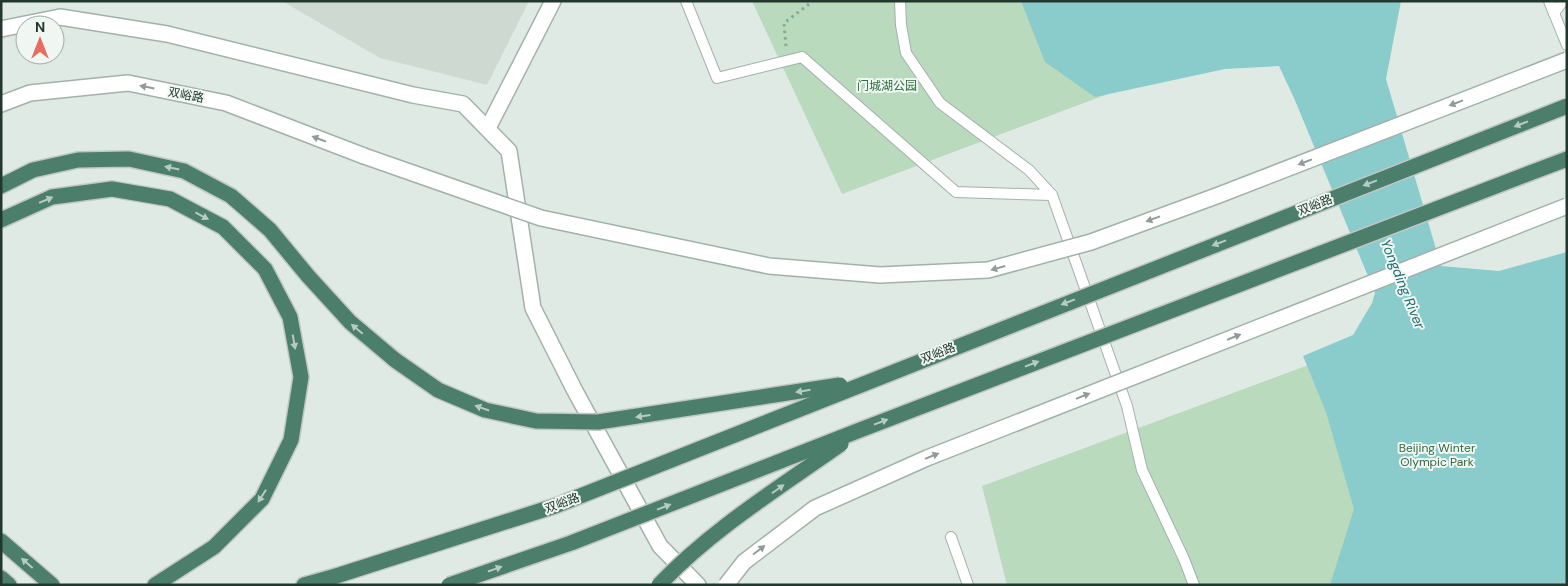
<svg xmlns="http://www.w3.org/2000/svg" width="1568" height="586" font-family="'DM Sans','Noto Sans SC',sans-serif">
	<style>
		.built { fill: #ced9d2 }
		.green { fill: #b9dabd }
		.water { fill: #8acbcc }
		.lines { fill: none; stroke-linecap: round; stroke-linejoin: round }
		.service-casing { stroke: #a3b1aa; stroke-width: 12 }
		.minor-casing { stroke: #a3b1aa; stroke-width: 18 }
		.tertiary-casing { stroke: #a3b1aa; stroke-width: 18 }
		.trunk-casing { stroke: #c1c7c5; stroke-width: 18 }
		.path { stroke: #82ab98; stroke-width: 3; stroke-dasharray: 2.5 4; stroke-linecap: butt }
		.service { stroke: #fff; stroke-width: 10 }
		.minor { stroke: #fff; stroke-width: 15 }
		.tertiary { stroke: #fff; stroke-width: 15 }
		.trunk { stroke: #4b7f6c; stroke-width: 15 }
		.tertiary-bridge-casing { stroke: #a3b1aa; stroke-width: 18; stroke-linecap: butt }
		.trunk-bridge-casing { stroke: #c1c7c5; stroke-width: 18; stroke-linecap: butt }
		.tertiary-bridge { stroke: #fff; stroke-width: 15 }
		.trunk-bridge { stroke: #4b7f6c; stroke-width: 15 }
		.oneway { fill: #909c97 }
		.oneway2 { fill: #b6ccc3 }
		.labels { text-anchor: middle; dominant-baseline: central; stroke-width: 4; stroke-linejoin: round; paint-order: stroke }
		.park-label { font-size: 12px; fill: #2f6c3e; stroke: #f0f6f2 }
		.street-label { font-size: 12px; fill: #22382f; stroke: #f0f6f2 }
		.water-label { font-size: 14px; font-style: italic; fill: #206e70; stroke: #f0f6f2 }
	</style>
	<rect width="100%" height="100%" fill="#dfeae4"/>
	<polygon class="built" points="282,1 529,1 487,85 380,58"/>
	<g class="green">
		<polygon points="752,1 1355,1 842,194"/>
		<polygon points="1567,269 1567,585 1007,585 982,486"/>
	</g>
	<polygon class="water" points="1021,1 1401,1 1386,79 1441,266 1499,271 1567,252 1567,585 1330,585 1354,509 1326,412 1303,356 1353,335 1372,303 1375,293 1294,98 1279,66 1225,69 1095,97 1045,62"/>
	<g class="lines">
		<g class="service-casing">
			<g id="service">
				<polyline points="686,1 717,78 802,57 956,192 1052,195"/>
				<polyline points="900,1 901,25 906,53 940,103 1029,170 1052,195 1127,406 1142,470 1184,559 1194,585"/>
				<polyline points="1549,1 1567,45"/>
				<polyline points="1554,13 1563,1"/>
				<polyline points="951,537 968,585"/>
			</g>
		</g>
		<g class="minor-casing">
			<polyline id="minor" points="488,128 553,1"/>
		</g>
		<g class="tertiary-casing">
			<g id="tertiary">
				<polyline points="1,29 60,17 167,34 413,95 463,104 509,151 533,308 575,391 660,546 698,585"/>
				<polyline points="1,104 30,93 128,83 226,103 364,156"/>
			</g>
		</g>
		<g class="trunk-casing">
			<g id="trunk">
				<polyline points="1530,173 1567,159"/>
				<polyline points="1,186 33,170 78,160 129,159 184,171 231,196 270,230 308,276 350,322 395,360"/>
				<polyline points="1,220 52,197 112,189 170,199 223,227 265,269 290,317 301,377 291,440 262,499 214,547 155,585"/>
				<polyline points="1,541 52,585"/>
				<polyline points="1,578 9,585"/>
				<polyline points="304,585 336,576"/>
			</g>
		</g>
		<polyline class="path" points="786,46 784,23 813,1"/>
		<use href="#service" class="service"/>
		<use href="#minor" class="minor"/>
		<use href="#tertiary" class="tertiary"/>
		<use href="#trunk" class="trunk"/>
		<g class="tertiary-bridge-casing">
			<g id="tertiary-bridge">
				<polyline points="364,156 541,218 769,266 880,275 988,270 1091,242 1219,195 1567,60"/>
				<polyline points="726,585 744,562 815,508 927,458 1567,206"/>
			</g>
		</g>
		<g class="trunk-bridge-casing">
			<g id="trunk-bridge">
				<polyline points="395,360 438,390 485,410 536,421 598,422 840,385"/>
				<polyline points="336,576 555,506 1567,106"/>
				<polyline points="449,585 571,543 860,430 1530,173"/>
				<path d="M659 585C712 529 779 488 841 444"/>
			</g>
		</g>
		<use href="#tertiary-bridge" class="tertiary-bridge"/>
		<use href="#trunk-bridge" class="trunk-bridge"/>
	</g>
	<defs><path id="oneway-solid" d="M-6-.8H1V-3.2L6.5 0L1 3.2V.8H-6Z" transform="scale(1.25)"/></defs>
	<g class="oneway">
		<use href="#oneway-solid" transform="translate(147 87) rotate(-169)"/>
		<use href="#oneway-solid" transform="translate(1456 103) rotate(159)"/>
		<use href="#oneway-solid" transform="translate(319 139) rotate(-159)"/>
		<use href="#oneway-solid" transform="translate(1305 162) rotate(159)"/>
		<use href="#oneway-solid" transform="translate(1153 219) rotate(160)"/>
		<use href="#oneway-solid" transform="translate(998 268) rotate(164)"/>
		<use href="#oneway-solid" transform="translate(1234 337) rotate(-22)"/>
		<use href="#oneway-solid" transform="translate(1083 396) rotate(-22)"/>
		<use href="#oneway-solid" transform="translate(932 456) rotate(-22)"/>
		<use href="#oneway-solid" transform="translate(759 550) rotate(-37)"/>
	</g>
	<g class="oneway2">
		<use href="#oneway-solid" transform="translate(1521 124) rotate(159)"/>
		<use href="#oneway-solid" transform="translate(172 168) rotate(-168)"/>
		<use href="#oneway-solid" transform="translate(1370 183) rotate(159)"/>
		<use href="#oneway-solid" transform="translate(46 200) rotate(-23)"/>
		<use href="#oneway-solid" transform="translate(202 216) rotate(28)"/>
		<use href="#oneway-solid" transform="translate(1219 243) rotate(159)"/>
		<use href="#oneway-solid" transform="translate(1068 302) rotate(159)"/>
		<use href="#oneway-solid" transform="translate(357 329) rotate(-140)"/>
		<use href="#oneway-solid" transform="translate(294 342) rotate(80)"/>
		<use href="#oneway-solid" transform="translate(1032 364) rotate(-21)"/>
		<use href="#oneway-solid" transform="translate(803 391) rotate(171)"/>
		<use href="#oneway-solid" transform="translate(482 408) rotate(-161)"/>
		<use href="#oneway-solid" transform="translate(643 416) rotate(172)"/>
		<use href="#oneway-solid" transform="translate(881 422) rotate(-21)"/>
		<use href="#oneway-solid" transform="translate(778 489) rotate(-35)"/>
		<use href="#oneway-solid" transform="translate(262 496) rotate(123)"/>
		<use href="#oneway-solid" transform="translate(664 507) rotate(-21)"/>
		<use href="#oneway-solid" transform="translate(27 563) rotate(-139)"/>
		<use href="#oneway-solid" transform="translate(495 569) rotate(-19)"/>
	</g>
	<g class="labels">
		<g class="park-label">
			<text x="887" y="86">门城湖公园</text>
			<text x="1437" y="448">Beijing Winter<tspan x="1437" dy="14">Olympic Park</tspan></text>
		</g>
		<g class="street-label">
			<text transform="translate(186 95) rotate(11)">双峪路</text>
			<text transform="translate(1315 205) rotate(-21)">双峪路</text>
			<text transform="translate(938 353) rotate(-21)">双峪路</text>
			<text transform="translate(562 503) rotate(-20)">双峪路</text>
		</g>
		<g class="water-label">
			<text transform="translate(1403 284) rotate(68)">Yongding River</text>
		</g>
	</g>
	<rect width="1568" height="586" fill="none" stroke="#22382f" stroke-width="5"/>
	<g transform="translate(40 40)"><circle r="24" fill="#f0f6f2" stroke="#9eaaa4"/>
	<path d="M0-4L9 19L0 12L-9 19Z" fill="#e86c5f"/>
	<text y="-8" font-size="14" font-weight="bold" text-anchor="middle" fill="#22382f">N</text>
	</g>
</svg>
